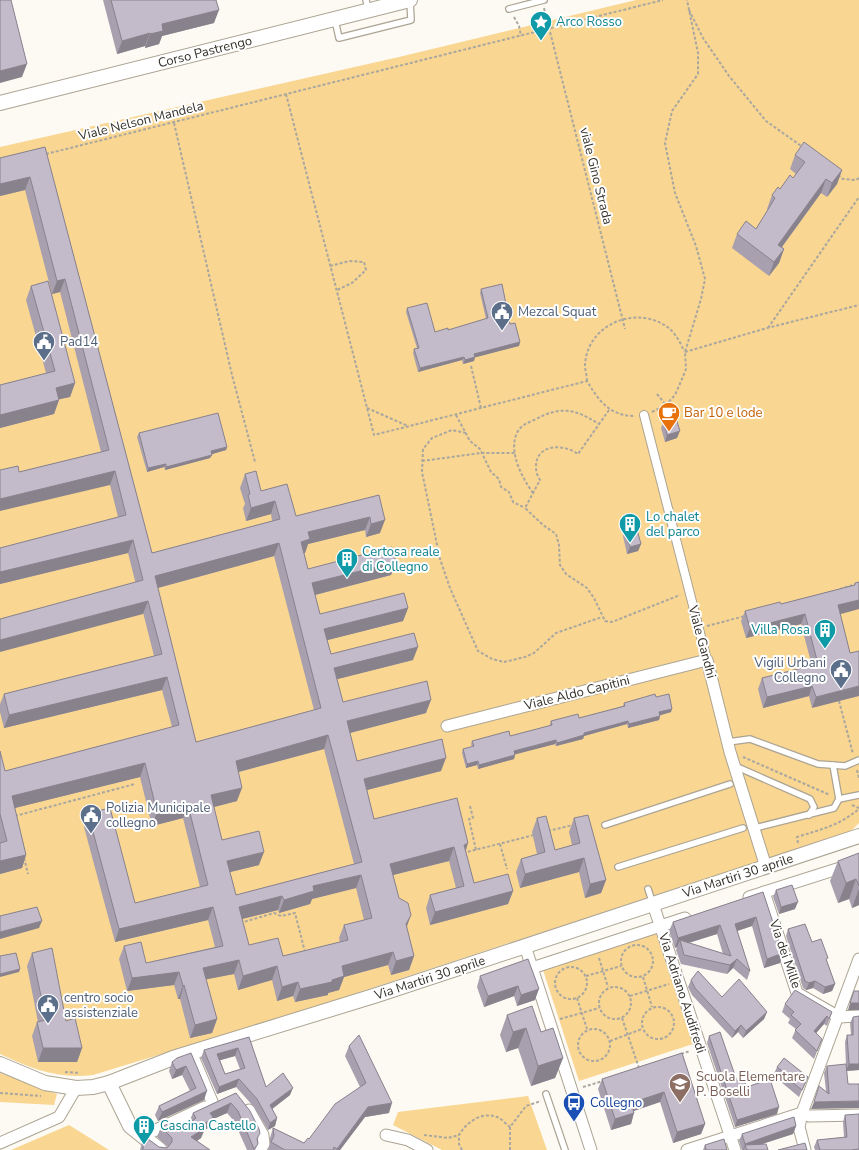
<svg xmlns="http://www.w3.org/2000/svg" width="859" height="1150" font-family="'Nunito Sans',sans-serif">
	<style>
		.green { fill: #f9d691 }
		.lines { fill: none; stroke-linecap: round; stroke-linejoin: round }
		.service-casing { stroke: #aca493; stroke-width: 8 }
		.pedestrian-casing { stroke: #aca493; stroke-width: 10 }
		.minor-casing { stroke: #aca493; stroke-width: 13 }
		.tertiary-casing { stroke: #aca493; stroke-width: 16 }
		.path { stroke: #aaa7a0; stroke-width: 2; stroke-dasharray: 3 2; stroke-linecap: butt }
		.service { stroke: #fff; stroke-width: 5.5 }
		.pedestrian { stroke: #fff; stroke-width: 8 }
		.minor { stroke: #fff; stroke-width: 11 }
		.tertiary { stroke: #fff; stroke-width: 14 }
		.wall { fill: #a8a0ae; fill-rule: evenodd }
		.shaded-wall { fill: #88828d }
		.building { fill: #c3baca; stroke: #88828d; fill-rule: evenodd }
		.labels { text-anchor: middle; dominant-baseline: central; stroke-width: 4; stroke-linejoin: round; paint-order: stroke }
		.culture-label { font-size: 13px; fill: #0d838f; stroke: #fff; text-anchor: start }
		.street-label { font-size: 13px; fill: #34312a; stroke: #fff }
		.service-label { font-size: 13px; fill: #4e5e75; stroke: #fff; text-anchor: start }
		.food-label { font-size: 13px; fill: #c56008; stroke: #fff; text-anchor: start }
		.education-label { font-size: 13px; fill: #785e54; stroke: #fff; text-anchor: start }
		.transit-label { font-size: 13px; fill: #164399; stroke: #fff; text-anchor: start }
	</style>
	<rect width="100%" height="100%" fill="#fdfaf3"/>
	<g class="green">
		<path d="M636 0H859V823L851 831 290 1015 93 1075C57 1079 32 1069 0 1054V147L399 57Z"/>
		<polygon points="656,933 693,1044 579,1081 543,970"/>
		<polygon points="0,1073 57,1094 54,1105 0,1102"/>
		<polygon points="528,1096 547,1150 442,1150 393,1125 398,1112"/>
		<polygon points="69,1125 109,1150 11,1150"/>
	</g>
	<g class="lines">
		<g class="service-casing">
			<g id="service">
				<polyline points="366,0 368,9"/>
				<polyline points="509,9 544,0"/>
				<polyline points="335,20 339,38 411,20 410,1"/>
				<polyline points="728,742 750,739 818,764 845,766 859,760"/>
				<polyline points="735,766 810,799 814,807 809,815"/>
				<polyline points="839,799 859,795"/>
				<polyline points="605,825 730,784"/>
				<polyline points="755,828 834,808 839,799 833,765"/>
				<polyline points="618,867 743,828"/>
				<polyline points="648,889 653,904"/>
				<polyline points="546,1094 565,1150"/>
			</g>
		</g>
		<g class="pedestrian-casing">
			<polyline id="pedestrian" points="644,415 707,660"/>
		</g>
		<g class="minor-casing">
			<g id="minor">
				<polyline points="447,726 707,660 730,752 766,867"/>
				<polyline points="764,892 797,993 839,1017 859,1016"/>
				<polyline points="749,897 859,862"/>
				<polyline points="653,904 735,1150"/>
				<polyline points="525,946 591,1150"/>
				<polyline points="532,968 685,918"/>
				<polyline points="191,1052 213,1104"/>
				<polyline points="249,1110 263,1135 264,1144 260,1150"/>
				<polyline points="802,1113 809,1116 859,1115"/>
				<polyline points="386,1135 408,1140 427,1150"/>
				<polyline points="143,1136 205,1107"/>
				<polyline points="0,1143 59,1117 76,1088"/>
				<polyline points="687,1150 802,1113"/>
				<polyline points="805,1150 799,1127 802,1113 859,959"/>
			</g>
		</g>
		<g class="tertiary-casing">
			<g id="tertiary">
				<polyline points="0,103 410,0"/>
				<polyline points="0,1064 45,1083 76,1088 93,1087 109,1083 173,1058 377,995 859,836"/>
				<polyline points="109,1083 130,1126 160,1150"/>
			</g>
		</g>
		<g class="path">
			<polyline points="544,8 625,329"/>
			<polyline points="689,10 703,38 729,76 766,121 804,148"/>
			<polyline points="514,17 519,26 521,36"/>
			<path d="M286 94 374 435 587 381C598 400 610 416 634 416"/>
			<polyline points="174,123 232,375 255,462"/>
			<polyline points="46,154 663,0"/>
			<polyline points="838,175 843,179 856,180 859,178"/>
			<polyline points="330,266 349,261 364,262 366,270 352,283 337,290"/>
			<polyline points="768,328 859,197"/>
			<polyline points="685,352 767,328 859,305"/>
			<polyline points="471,366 481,408"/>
			<path d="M587 381C587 376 585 370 585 365 587 325 634 305 666 326 675 332 680 342 684 351"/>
			<polyline points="657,394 666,405"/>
			<polyline points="367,408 408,426"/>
			<path d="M609 410 578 454C563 443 535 444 536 468 536 472 538 477 540 480L525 508 543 525 556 534 559 545 560 565 566 574 587 588 594 598 605 621 612 622 680 595"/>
			<polyline points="652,412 666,405 675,395 682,379 686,369 685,352 701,299 705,279 696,246 675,193 665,143 672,111 698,74 698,53 687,0"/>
			<polyline points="456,415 470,441 480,449 491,472 499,479 501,487 509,492 513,502 525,508"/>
			<polyline points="466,433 452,430 432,438 423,449 422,472 440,559 450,588 478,651 492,659 504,662 525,657 534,653 556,633 602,617"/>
			<polyline points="422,461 481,453 515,453"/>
			<path d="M533 493C522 478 508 451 517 433 520 426 527 423 534 420 560 406 574 408 599 424"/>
			<polyline points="840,589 859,583"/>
			<polyline points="707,626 745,616"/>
			<polyline points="839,701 853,754"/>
			<polyline points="743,757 830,795"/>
			<polyline points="857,770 859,778"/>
			<polyline points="852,805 859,808"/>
			<polyline points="470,806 473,818 469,819 476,850"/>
			<polyline points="15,816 135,784"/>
			<polyline points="548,831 573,825"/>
			<path d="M798 843 797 837C822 829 838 826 859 809"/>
			<polyline points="500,844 507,869"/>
			<polyline points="463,853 534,835"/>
			<polyline points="24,858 28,874"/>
			<polyline points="240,923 274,913 281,916 295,913 305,952"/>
			<circle cx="637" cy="961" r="16"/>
			<polyline points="599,958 608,987"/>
			<circle cx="571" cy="983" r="16"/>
			<polyline points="586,976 621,966"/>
			<polyline points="643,977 652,1007"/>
			<circle cx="615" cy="1003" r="16"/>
			<polyline points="630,996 669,984"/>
			<polyline points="577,998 587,1029"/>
			<circle cx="658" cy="1023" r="16"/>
			<polyline points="622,1018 639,1068"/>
			<polyline points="560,1019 599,1008"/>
			<circle cx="594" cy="1045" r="16"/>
			<polyline points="610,1041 642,1029"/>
			<polyline points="681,1054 690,1051"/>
			<polyline points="65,1072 80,1073"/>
			<polyline points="583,1087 603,1081"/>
			<polyline points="0,1093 41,1096"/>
			<polyline points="424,1135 448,1138 459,1135"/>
			<path d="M462 1150 459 1144V1135C466 1123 481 1111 497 1117 502 1119 506 1124 510 1127"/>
			<polyline points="510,1150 510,1127 526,1106 541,1101"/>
		</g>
		<use href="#service" class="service"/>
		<use href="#pedestrian" class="pedestrian"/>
		<use href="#minor" class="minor"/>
		<use href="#tertiary" class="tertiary"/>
	</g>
	<g class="wall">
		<polygon points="103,0 216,0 214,23 162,36 159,44 145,48 145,46 117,54"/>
		<path d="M45 147 152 553 272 521 271 514 246 521 243 508 245 504 240 488 245 474 261 491 296 516 379 495 380 533 366 537 365 530 308 544 305 553H304L308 569 396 562 391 575 315 595 320 614 408 608 403 621 327 640 331 654 413 660 337 679 343 702 426 713 350 733 357 761 441 771 367 790 374 819 466 852 474 883 513 891 508 904 430 925 426 908 430 895 456 888 449 861 393 875 414 956 409 970 391 975 388 965 344 977 339 990 328 993V995L295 1002 293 996 277 1001 272 980 238 990 234 974 206 979 217 1019 212 1033 190 1038 180 999H178L174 985 127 991 119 959 124 946 146 963 215 947 208 920 115 942 84 827 88 813 135 903 200 887 183 818 152 826 140 777 14 808 26 855 22 868 0 874V751L5 771 172 727 162 690 4 728 0 712V704L4 694 154 656 128 553 0 584V548L118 517 110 485 19 472 101 452 60 292 52 294 25 190 0 196V158ZM274 556 314 710 196 742 158 588ZM324 749 354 864 236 895 230 872 259 865 222 840 214 807 237 801 238 772ZM356 888 364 920 344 925 339 938 340 942 283 956 249 945 242 919 278 910 279 913 310 904 312 899Z"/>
		<polygon points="795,155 842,170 837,184 827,197 821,193 782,247 784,249 779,263 769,276 732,248 737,234 756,229 768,210 767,209 772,195 793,178 796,174 790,169"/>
		<polygon points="31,286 75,383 70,397 59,399 54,414 0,428 0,385 46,373 26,300"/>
		<polygon points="481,289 510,324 520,342 519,346 475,357 474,361 463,364 462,360 418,372 413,353 414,349 417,348 406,312 407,308 435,332 448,330 486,319 480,293"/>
		<polygon points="664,421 677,438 665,442 661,428"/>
		<polygon points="139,433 227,447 226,450 212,454 210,458 165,470 164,467 147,472 137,437"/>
		<polygon points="625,529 641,544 638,551 627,554 623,536"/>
		<polygon points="859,582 840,614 850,653 812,708 809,696 763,708 758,689 762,678 812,666 801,624 746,638 741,621 745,611 781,604 854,585 855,583"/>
		<polygon points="656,697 671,712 660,715 659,720 628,728 627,724 584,736 583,739 556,746 555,744 515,754 514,759 478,769 477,765 466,768 462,753 463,749 472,747 471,744 472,741 510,736 550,726 550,724 551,721 579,718 623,706 624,703"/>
		<polygon points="537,818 555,850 572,845 569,832 574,818 606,880 601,893 585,898 579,872 520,888 516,872 521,859 537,854 532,832"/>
		<polygon points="859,853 859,905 852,908 849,899 838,903 830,881 838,861"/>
		<polygon points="776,890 795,909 779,914 773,897"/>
		<path d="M763 892 783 953 780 963 764 968 752 926 737 931 750 971 747 980 733 968 727 974 681 964 676 950 677 947 675 948 669 931 673 922ZM717 934 723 954 689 943Z"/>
		<polygon points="788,929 812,942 827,961 835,984 832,991 823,994 813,988 806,990 803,988 786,936"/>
		<polygon points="32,953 66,1021 82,1048 77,1062 38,1062 32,1036 37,1022 38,1022 27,966"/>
		<polygon points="528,959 535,1000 517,1006 514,996 484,1007 477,987 480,976"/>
		<polygon points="691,980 722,997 767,1012 764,1019 743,1038 738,1032 732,1038 692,995 688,987"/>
		<polygon points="785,1004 832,1012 827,1026 824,1024 816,1033 822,1039 814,1059 792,1038 796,1029 788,1023 790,1019 782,1012"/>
		<polygon points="507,1015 541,1032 563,1058 555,1078 531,1086 518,1048 506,1052 500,1035"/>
		<polygon points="853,1017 859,1070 846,1071 848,1084 811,1109 826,1091 824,1073 827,1066 846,1066 845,1042 847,1035 851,1035 850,1023"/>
		<polygon points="709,1036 737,1081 747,1087 777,1114 735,1127 707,1043"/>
		<path d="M249 1037 266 1087 290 1095 272 1109 277 1118 275 1126 268 1130 254 1107 236 1087 217 1094 201 1058 204 1050ZM235 1056 240 1069 225 1074 220 1060Z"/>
		<polygon points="349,1046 389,1113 365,1117 340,1150 268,1150 270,1143 270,1138 273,1128 304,1143 309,1139 360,1087 345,1056"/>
		<polygon points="191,1053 204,1100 158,1121 155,1115 159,1106 190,1091 182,1075 172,1079 169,1071 172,1062"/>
		<polygon points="682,1053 705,1124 701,1134 673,1143 660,1102 634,1111 631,1124 611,1130 598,1089 602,1079"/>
		<polygon points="777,1067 808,1077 799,1097 781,1082 782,1080 774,1074"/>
		<polygon points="236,1093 257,1141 258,1144 255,1150 247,1150 234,1121 227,1113 211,1120 209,1127 204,1131 201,1138 197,1141 210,1150 140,1150 141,1146 144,1136 159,1147 167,1148 168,1147 157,1137 161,1127 181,1130 190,1123 189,1122 193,1113"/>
		<polygon points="845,1115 859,1150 815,1150 814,1147 817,1140 844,1137 843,1122"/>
		<polygon points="796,1126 793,1134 762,1144 768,1150 742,1150 739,1141 742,1134"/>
		<polygon points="705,1145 727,1150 703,1150"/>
	</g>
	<g class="shaded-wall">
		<polygon points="219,10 214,23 162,36 159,44 145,48 150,34 162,24"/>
		<polygon points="150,33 145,46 117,54 122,41"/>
		<polygon points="27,64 22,77 0,83 0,71"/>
		<polygon points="842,170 837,184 827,197 832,183"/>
		<polygon points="30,177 25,190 0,196 0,184"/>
		<polygon points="826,179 821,193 773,259 778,245"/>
		<polygon points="784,249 779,263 769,276 774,262"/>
		<polygon points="65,279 60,292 52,294 57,281"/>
		<polygon points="520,342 519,346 473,358 474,354"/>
		<polygon points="464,357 462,360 418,372 420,368"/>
		<polygon points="475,357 474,361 463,364 465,360"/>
		<polygon points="75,383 70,397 51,401 56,388"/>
		<polygon points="59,400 54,414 0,428 0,415"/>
		<polygon points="680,431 677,438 665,442 667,435"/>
		<polygon points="227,447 226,450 209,455 211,451"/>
		<polygon points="212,455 210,458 165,470 166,467"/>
		<polygon points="166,464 164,467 147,472 148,468"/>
		<polygon points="115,471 110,485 0,511 0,499"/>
		<polygon points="275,501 271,514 246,521 251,508"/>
		<polygon points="370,517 365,530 308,544 305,553 296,555 301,542 308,532"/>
		<polygon points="385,520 380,533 366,537 371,524"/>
		<polygon points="133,540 128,553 0,584 0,572"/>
		<polygon points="279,543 274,556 150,590 155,576"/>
		<polygon points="641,544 638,551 627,554 630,547"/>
		<polygon points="396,562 391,575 307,597 312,583"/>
		<polygon points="859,600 859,609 834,616 838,605"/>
		<polygon points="148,601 143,614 0,652 0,640"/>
		<polygon points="408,608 403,621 320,642 324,629"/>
		<polygon points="805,614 801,624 746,638 750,628"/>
		<polygon points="418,647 413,660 330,681 334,668"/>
		<polygon points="167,677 162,690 4,728 9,715"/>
		<polygon points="812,686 809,696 763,708 767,697"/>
		<polygon points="859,686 859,696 812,708 816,697"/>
		<polygon points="431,700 426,713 342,735 347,721"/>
		<polygon points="672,709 671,712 658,716 659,712"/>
		<polygon points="660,716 659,720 628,728 629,724"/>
		<polygon points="628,721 627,724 584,736 583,739 556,746 557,743 584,733"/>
		<polygon points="328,735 324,749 231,774 236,761"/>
		<polygon points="556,740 555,744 513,755 514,751"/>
		<polygon points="515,755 514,759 478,769 479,765"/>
		<polygon points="446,758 441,771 359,792 364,779"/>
		<polygon points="478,761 477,765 466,768 467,764"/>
		<polygon points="145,763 140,777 7,810 12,796"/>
		<polygon points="242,788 237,801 206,809 211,795"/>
		<polygon points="188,805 183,818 152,826 157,812"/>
		<polygon points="468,843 464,857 464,845"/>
		<polygon points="454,847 449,861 385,877 390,864"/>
		<polygon points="264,852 259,865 222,874 227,861"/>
		<polygon points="26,855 22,868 0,874 0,861"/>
		<polygon points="584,858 579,872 520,888 525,874"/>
		<polygon points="361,875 356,888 312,899 310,904 279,913 284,900 313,886"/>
		<polygon points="856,879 849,899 838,903 846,883"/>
		<polygon points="606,880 601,893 585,898 590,884"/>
		<polygon points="859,889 859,905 852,908"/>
		<polygon points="513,891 508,904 430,925 435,912"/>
		<polygon points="282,896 278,910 234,921 239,907"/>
		<polygon points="798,902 795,909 779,914 781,907"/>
		<polygon points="213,907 208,920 115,942 119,929"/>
		<polygon points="411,915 406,929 406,924"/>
		<polygon points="756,917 752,926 731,933 735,924"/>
		<polygon points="42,921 39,928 0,939 0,932"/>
		<polygon points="720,925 717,934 681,945 680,940 677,947 675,948 678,938"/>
		<polygon points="393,952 388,965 344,977 339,990 328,993 328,995 295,1002 300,989 332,980 342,966"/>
		<polygon points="783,953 780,963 764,968 767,959"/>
		<polygon points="414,956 409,970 391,975 396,961"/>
		<polygon points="737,959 733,968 727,974 730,965"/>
		<polygon points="239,960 234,974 198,981 203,968"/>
		<polygon points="277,966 272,980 238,990 243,976"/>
		<polygon points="20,969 19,972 0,977 0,974"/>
		<polygon points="179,972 174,985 127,991 132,978"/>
		<polygon points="815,981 813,988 806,990 809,983"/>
		<polygon points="298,982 293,996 277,1001 282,987"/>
		<polygon points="835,984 832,991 823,994 825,987"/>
		<polygon points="184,985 180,999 178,999 183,986"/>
		<polygon points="518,986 514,996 484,1007 488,996"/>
		<polygon points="539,989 535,1000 517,1006 521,995"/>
		<polygon points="850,1003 859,1003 859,1010 848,1010"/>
		<polygon points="767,1012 764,1019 743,1038 746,1031"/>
		<polygon points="827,1016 824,1024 811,1039 814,1031"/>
		<polygon points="217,1019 212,1033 190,1038 195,1025"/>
		<polygon points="741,1025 738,1032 732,1038 735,1031"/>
		<polygon points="526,1028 518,1048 506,1052 513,1032"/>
		<polygon points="43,1048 82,1048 77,1062 38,1062"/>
		<polygon points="238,1048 235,1056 214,1062 217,1054"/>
		<polygon points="563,1058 555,1078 531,1086 538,1066"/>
		<polygon points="849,1064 859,1064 859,1070 846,1071"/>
		<polygon points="186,1066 182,1075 172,1079 176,1070"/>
		<polygon points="239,1079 236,1087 217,1094 219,1087"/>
		<polygon points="293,1088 290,1095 267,1113 270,1105"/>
		<polygon points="207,1091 204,1100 158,1121 162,1112"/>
		<polygon points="664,1092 660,1102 627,1113 631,1103"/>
		<polygon points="859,1101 859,1108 811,1109 814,1102"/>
		<polygon points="231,1103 227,1113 211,1120 209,1127 204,1131 201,1138 188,1147 191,1137 203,1125 210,1113"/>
		<polygon points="392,1103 389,1113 365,1117 340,1150 337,1150 368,1107"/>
		<polygon points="779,1107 777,1114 735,1127 737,1120"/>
		<polygon points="634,1113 631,1124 611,1130 615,1119"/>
		<polygon points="277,1118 275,1126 268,1130 270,1123"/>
		<polygon points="705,1124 701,1134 673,1143 677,1132"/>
		<polygon points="796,1126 793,1134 747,1149 745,1145 744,1150 743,1150 745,1144"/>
	</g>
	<g class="building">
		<polygon points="0,0 11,0 27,64 0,71"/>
		<polygon points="111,0 216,0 219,10 162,24 163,31 150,34 150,33 122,41"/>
		<polygon points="804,142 842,170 832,183 826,179 778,245 784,249 774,262 737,234 746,221 756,229 775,198 772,195 778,187 780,189 790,175 793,178 805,162 795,155"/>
		<path d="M45 147 152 553 280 519 275 501 251 508 248 495 250 494 245 474 256 471 261 491 287 484 296 516 379 495 385 520 371 524 370 517 308 532 310 539 301 542 308 569 392 547 396 562 312 583 320 614 404 593 408 608 324 629 331 654 414 633 418 647 334 668 343 702 427 681 431 700 347 721 357 761 442 739 446 758 364 779 374 819 457 798 468 843 464 845 474 883 508 874 513 891 435 912 430 895 464 886 454 847 390 864 399 898 408 903 411 915 406 924 414 956 396 961 393 952 342 966 344 976 332 980V982L300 989 298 982 282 987 277 966 243 976 239 960 203 968 217 1019 195 1025 184 985 183 986 179 972 132 978 124 946 141 942 146 963 223 946 213 907 119 929 88 813 110 808 135 903 208 885 188 805 157 812 145 763 12 796 26 855 0 861V843L7 841 0 814V751L5 771 179 725 167 677 9 715 4 694 162 654 148 601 0 640V619L143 580 133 540 0 572V548L126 515 115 471 0 499V470L18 466 19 472 109 450 65 279 57 281 30 177 0 184V158ZM279 543 321 708 196 742 155 576ZM328 735 362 862 236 895 227 861 264 852 259 831 222 840 211 795 242 788 236 761ZM361 875 372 918 344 925 348 940 283 956 278 938 249 945 239 907 282 896 284 900 314 891 313 886Z"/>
		<polygon points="48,281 75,383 56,388 59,400 0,415 0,385 55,371 31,286"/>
		<polygon points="502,284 510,324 515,323 520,342 474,354 475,357 465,360 464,357 420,368 414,349 419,348 407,308 427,303 435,332 448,328 448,330 488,318 481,289"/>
		<polygon points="218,413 227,447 211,451 212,455 166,467 166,464 148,468 139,433"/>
		<polygon points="676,418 680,431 667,435 664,421"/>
		<polygon points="636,526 641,544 630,547 625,529"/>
		<polygon points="859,582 859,600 838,605 850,653 859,651 859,686 816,697 812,686 767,697 762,678 818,664 805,614 750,628 745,611 780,602 781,604 855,585 855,583"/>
		<polygon points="655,694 656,697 669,694 672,709 659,712 660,716 629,724 628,721 584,733 584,735 557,743 556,740 514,751 515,755 479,765 478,761 467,764 463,749 474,746 472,741 509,731 510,736 552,725 551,721 578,714 579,718 625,706 624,703"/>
		<polygon points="588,815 606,880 590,884 584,858 525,874 521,859 545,852 537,818 546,816 555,850 580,843 574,818"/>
		<polygon points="859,853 859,886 856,879 846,883 838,861"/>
		<polygon points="792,885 798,902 781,907 776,890"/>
		<polygon points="763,892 783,953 767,959 756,917 735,924 750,971 737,959 730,965 684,955 680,940 731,956 720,925 678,938 673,922"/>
		<polygon points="37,907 42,921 0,932 0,916"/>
		<polygon points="805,924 812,942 821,939 828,958 826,959 835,984 825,987 815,981 809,983 805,981 788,929"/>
		<polygon points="52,948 66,1021 75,1018 82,1048 43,1048 37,1022 46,1020 32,953"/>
		<polygon points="16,953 20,969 0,974 0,956"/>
		<polygon points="528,959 539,989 521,995 518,986 488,996 480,976"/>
		<polygon points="698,971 722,997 739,979 767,1012 746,1031 741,1025 735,1031 695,988 691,980"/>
		<polygon points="795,990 832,1012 829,1019 827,1016 814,1031 822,1039 817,1051 795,1030 801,1024 791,1015 794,1012 785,1004"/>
		<polygon points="854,991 859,991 859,1003 850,1003"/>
		<polygon points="532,1006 541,1032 553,1028 563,1058 538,1066 526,1028 513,1032 507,1015"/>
		<polygon points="859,1016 859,1064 849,1064 847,1035 853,1035 853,1017"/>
		<polygon points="720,1032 737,1081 743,1079 747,1087 770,1079 779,1107 737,1120 709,1036"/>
		<polygon points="359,1035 392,1103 368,1107 337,1149 334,1147 333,1150 285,1150 271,1142 274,1136 273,1128 304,1143 308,1138 309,1139 335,1104 366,1083 349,1046"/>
		<path d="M249 1037 266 1087 283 1073 293 1088 270 1105 277 1118 270 1123 257 1099 239 1079 219 1087 204 1050ZM238 1048 245 1068 225 1074 217 1054Z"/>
		<polygon points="191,1053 207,1091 162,1112 159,1106 196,1088 186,1066 176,1070 172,1062 177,1058"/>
		<polygon points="682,1053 705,1124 677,1132 664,1092 631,1103 634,1113 615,1119 602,1079"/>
		<polygon points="784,1058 808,1077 802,1090 783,1075 786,1074 777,1067"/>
		<polygon points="846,1064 848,1084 859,1084 859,1101 814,1102 819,1086 829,1094 827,1066"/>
		<polygon points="236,1093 250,1111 259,1129 260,1133 257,1139 258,1144 254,1149 238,1111 231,1103 210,1113 213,1117 203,1125 205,1128 191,1137 210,1150 143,1150 144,1136 159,1147 167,1148 172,1142 172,1138 161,1127 170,1123 181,1130 196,1118 193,1113"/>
		<polygon points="859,1114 859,1149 851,1150 820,1150 817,1140 847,1137 845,1115"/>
		<polygon points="794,1117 796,1126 745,1144 742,1134"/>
		<polygon points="724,1139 727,1150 706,1150 705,1145"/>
		<polygon points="805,1143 807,1150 778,1150"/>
		<polygon points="766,1144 768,1150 747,1150 745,1145"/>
	</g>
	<defs>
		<g id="sight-pin" transform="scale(1.15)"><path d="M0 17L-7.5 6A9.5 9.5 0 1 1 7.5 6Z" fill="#0f9aa8" stroke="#fff"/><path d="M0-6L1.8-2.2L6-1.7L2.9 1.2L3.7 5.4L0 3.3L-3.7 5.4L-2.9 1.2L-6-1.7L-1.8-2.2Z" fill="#fff"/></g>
		<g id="civic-pin" transform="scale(1.15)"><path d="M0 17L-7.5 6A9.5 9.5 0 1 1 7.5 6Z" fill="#5c6f8a" stroke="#fff"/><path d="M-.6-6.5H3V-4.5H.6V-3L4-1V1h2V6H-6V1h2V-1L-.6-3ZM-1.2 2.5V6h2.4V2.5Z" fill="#fff"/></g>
		<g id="cafe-pin" transform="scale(1.15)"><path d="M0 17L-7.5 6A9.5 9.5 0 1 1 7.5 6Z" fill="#e8710a" stroke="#fff"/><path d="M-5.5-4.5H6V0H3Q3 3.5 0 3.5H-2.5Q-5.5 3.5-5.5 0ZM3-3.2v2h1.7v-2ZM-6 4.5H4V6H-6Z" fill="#fff"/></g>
		<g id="building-pin" transform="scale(1.15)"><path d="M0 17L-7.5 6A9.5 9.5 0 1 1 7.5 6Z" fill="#0f9aa8" stroke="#fff"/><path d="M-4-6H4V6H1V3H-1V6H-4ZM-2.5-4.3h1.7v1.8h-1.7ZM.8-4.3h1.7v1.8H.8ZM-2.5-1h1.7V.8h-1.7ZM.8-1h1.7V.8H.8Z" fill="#fff"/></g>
		<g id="school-pin" transform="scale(1.15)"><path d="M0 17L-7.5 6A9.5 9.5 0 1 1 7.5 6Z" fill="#8d6e63" stroke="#fff"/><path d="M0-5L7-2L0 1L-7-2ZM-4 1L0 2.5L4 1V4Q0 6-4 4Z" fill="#fff"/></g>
		<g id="bus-pin" transform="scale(1.15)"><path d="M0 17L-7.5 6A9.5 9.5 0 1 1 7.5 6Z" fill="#1a4fb4" stroke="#fff"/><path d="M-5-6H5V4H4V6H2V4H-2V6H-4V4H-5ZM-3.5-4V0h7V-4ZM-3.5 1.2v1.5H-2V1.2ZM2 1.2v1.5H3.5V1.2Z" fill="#fff"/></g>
	</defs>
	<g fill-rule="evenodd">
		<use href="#sight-pin" x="541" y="22"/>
		<use href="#civic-pin" x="502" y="312"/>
		<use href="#civic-pin" x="44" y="342"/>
		<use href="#cafe-pin" x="669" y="413"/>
		<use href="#building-pin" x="630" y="524"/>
		<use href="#building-pin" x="347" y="559"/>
		<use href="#building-pin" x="825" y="630"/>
		<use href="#civic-pin" x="841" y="670"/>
		<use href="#civic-pin" x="91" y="815"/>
		<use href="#civic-pin" x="48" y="1005"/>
		<use href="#school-pin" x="680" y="1084"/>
		<use href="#bus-pin" x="574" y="1103"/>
		<use href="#building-pin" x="144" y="1126"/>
	</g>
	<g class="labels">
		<g class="culture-label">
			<text x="556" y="22">Arco Rosso</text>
			<text x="646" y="517">Lo chalet<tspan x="646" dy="15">del parco</tspan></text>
			<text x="362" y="552">Certosa reale<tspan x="362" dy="15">di Collegno</tspan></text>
			<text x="810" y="630" text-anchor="end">Villa Rosa</text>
			<text x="160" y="1126">Cascina Castello</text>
		</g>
		<g class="street-label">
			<text transform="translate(205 52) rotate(-14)">Corso Pastrengo</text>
			<text transform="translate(141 121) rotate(-14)">Viale Nelson Mandela</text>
			<text transform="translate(596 176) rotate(76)">viale Gino Strada</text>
			<text transform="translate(702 642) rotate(75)">Viale Gandhi</text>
			<text transform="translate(577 693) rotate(-14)">Viale Aldo Capitini</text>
			<text transform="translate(738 876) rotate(-18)">Via Martiri 30 aprile</text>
			<text transform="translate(785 954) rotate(71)">Via dei Mille</text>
			<text transform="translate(430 978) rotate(-18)">Via Martiri 30 aprile</text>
			<text transform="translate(682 993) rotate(72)">Via Adriano Audifredi</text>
		</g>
		<g class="service-label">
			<text x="518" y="312">Mezcal Squat</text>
			<text x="60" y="342">Pad14</text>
			<text x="826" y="663" text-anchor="end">Vigili Urbani<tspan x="826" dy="15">Collegno</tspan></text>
			<text x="106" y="808">Polizia Municipale<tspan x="106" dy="15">collegno</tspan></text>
			<text x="64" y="998">centro socio<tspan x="64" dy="15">assistenziale</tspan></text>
		</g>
		<g class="food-label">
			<text x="684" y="413">Bar 10 e lode</text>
		</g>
		<g class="education-label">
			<text x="696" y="1077">Scuola Elementare<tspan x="696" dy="15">P. Boselli</tspan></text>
		</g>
		<g class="transit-label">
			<text x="590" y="1103">Collegno</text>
		</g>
	</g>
</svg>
